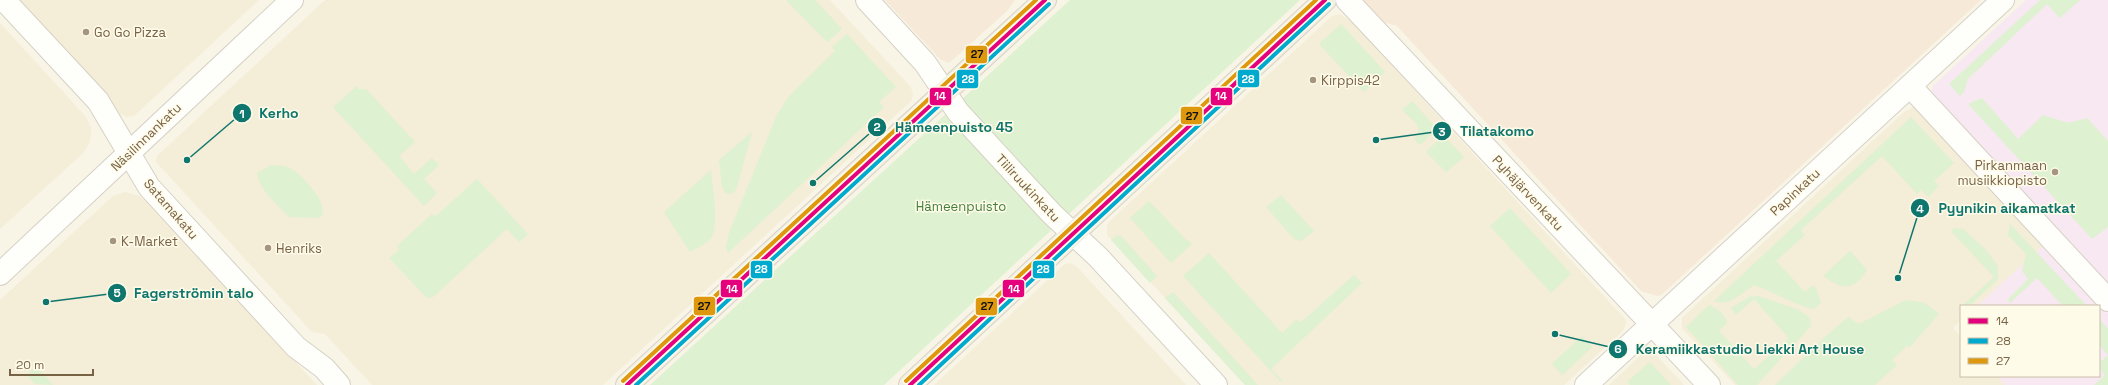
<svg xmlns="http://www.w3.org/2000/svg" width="2108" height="385" font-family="'Space Grotesk',sans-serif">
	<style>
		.residential { fill: #f4edd7 }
		.commercial { fill: #f7e9d7 }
		.education { fill: #f7e8f1 }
		.green { fill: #def1d0 }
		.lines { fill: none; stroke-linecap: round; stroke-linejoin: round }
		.street-casing { stroke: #d6d1c5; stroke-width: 24 }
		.primary-casing { stroke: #dad2c7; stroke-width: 24 }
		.street { stroke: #fefefb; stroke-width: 22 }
		.primary { stroke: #f2f0e4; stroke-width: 22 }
		.bus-1-casing { stroke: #fffbe9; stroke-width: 7 }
		.bus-2-casing { stroke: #fffbe9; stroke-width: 7 }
		.bus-3-casing { stroke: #fffbe9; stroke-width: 7 }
		.bus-1 { stroke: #e5007d; stroke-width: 4 }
		.bus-2 { stroke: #00a9ce; stroke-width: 4 }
		.bus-3 { stroke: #de980e; stroke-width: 4 }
		.poi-dot { fill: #a5957e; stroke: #fffbe9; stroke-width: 1.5 }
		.labels { text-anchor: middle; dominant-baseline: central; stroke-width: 3; stroke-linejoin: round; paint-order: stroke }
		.poi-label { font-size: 13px; fill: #786246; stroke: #fffbe9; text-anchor: start }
		.street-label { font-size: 13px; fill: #786246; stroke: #fffbe9 }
		.park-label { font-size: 13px; fill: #427f3c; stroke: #fffbe9 }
		.leader { fill: none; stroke: #0f766e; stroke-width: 1.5 }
		.callout-dot { fill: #0f766e; stroke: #fffbe9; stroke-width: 1.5 }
		.mark-label { font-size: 12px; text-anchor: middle; font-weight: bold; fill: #fff }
		.callout-label { font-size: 14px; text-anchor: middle; font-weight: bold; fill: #0f766e; stroke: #fffbe9; stroke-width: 3; stroke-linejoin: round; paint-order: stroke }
		.line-badge { stroke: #fffbe9; stroke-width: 1.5 }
		.badge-label { font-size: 11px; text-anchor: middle; font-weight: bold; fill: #fff }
		.pale-badge-label { font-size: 11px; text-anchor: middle; font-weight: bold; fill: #111 }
	</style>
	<rect width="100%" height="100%" fill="#f8f5e7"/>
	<g class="residential">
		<polygon points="15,0 259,0 134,116 127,117 120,114"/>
		<polygon points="325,0 830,0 911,87 913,95 911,101 603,385 372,385 325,334 312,332 156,162 157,156"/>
		<polygon points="1340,14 1353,23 1625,319 1626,323 1623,331 1564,385 1245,385 1107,235 1107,225 1112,219 1332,16"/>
		<polygon points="0,23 86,117 91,128 91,135 89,144 83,153 0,229"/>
		<polygon points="1913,107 1916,107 2045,244 1977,306 1961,306 1961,320 1953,328 1961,337 1961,376 1997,376 2005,385 1735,385 1682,328 1682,318 1904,112"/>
		<polygon points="125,192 140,196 149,204 317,385 0,385 0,300 113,196"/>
		<polygon points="1070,263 1076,266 1186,385 934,385 1065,264"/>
		<polygon points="1648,351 1657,356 1684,385 1609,385 1642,354"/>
	</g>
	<g class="commercial">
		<polygon points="885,0 1015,0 1007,11 949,63 940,59"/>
		<polygon points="1363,0 1981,0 1670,287 1661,295 1657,296 1641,291 1397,26 1383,22"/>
	</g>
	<g class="education">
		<polygon points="2026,0 2108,0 2108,287 1931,92 1934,85"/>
		<polygon points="2045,244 2108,313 2108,374 2096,385 2005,385 1997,376 2099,376 2099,306 1977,306"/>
	</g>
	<g class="green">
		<polygon points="786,0 815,0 842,29 827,42"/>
		<polygon points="1070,0 1300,0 884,385 650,385"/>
		<polygon points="2040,0 2080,0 2060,18 2047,4 1968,79 1964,92 1960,96 1949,84"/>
		<polygon points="1341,24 1385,72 1364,92 1319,44"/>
		<polygon points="847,34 896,87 879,102 884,107 728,253 726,247 729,233 776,117 786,100 799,86 835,51 832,47"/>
		<polygon points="357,86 359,89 366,89 415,142 399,156 414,174 432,158 439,165 424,179 437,193 424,206 333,107"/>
		<polygon points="1982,98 2018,139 2043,115 2068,123 2087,118 2108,141 2108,227 2092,239 1968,104"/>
		<polygon points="1412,101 1437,129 1420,145 1414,139 1419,134 1417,124 1402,110"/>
		<path d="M1911 117 1954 163 1934 181 1939 186 1928 197 1921 190 1917 194 1882 156 1801 230 1805 235 1776 261 1805 292 1813 285 1817 290 1821 303 1814 309C1793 305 1775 292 1754 285 1742 293 1729 307 1714 301Z"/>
		<polygon points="752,132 736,190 733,193 726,194 722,187 719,160"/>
		<polygon points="1443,135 1464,157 1446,172 1426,152"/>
		<path d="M272 165C277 166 285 165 290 168 301 174 330 204 321 217L317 218 289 217C277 204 260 191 257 173Z"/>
		<path d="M711 170C712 186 720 224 711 238 706 244 697 248 690 252L664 212Z"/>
		<polygon points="477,179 528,234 519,242 507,229 433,297 427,298 389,258 399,250 397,246 432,214 436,216"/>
		<polygon points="1281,195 1314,231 1301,241 1294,239 1266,207"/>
		<polygon points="1149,201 1187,241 1188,240 1192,244 1171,263 1130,218"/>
		<polygon points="1510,208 1571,274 1551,293 1490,226"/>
		<polygon points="2010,224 2087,306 2063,306 2037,278 2010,303 2008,299 2028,279 2022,271 2026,254 2008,235"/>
		<polygon points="1955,228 1963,229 1988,252 1998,267 1998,279 1969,306 1962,306 1994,277 1951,231"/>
		<polygon points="1117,235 1121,236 1157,276 1150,283 1111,240"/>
		<path d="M1850 251 1867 270C1853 292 1843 290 1823 276Z"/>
		<polygon points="1209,253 1282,333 1297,319 1300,323 1354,275 1362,283 1271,369 1283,381 1280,381 1183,276"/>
		<polygon points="1173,292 1258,385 1245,385 1165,298"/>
		<path d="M1759 296 1799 310 1810 318 1811 326 1757 385H1738L1686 327 1709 305C1718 309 1725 314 1727 323L1719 331 1754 369 1789 338 1754 299 1736 315 1731 308 1749 297Z"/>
		<polygon points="1906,300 1925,303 1939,314 1910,347 1907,346 1892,360 1897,365 1875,385 1775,385 1827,335 1848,317 1859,324"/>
		<polygon points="2099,319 2108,329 2108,355 2099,345"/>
		<polygon points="1582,336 1592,347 1562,375 1552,364"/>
		<polygon points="2108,355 2108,385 2094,385 2105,375 2099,368 2099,363"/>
		<polygon points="1650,362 1671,385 1630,385 1627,382"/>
		<polygon points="36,366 53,385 35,384 27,375"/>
	</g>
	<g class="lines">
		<g class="street-casing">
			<g id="street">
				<polyline points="4,0 98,101 149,187 296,347 324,368 339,385"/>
				<polyline points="867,0 925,63 958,112 1052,214 1098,257 1216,385"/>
				<polyline points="1347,0 1709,385"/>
				<polyline points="1910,86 2108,300"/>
				<polyline points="0,274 292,0"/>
				<polyline points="1586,385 2003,0"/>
			</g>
		</g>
		<g class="primary-casing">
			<g id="primary">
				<polyline points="627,385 1045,0"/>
				<polyline points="910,385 1325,0"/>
			</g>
		</g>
		<use href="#street" class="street"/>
		<use href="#primary" class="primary"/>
		<g class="bus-1-casing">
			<g id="bus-1">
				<polyline points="627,385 1045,0"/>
				<polyline points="910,385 1325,0"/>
			</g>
		</g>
		<g class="bus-2-casing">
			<g id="bus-2">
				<polyline points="636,385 1049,4"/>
				<polyline points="919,385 1329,4"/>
			</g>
		</g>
		<g class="bus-3-casing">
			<g id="bus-3">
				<polyline points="623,381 1036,0"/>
				<polyline points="906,381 1316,0"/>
			</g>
		</g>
		<use href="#bus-1" class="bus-1"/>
		<use href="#bus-2" class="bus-2"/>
		<use href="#bus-3" class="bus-3"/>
	</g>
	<g class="poi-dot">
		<circle cx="86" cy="32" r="4"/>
		<circle cx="1313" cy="80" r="4"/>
		<circle cx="2055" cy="172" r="4"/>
		<circle cx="113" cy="241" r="4"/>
		<circle cx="268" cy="248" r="4"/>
	</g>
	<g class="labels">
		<g class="poi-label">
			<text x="94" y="32">Go Go Pizza</text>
			<text x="1321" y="80">Kirppis42</text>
			<text x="2047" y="165" text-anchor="end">Pirkanmaan<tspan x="2047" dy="15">musiikkiopisto</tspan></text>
			<text x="121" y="241">K-Market</text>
			<text x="276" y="248">Henriks</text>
		</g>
		<g class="street-label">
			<text transform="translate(146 137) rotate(-44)">Näsilinnankatu</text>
			<text transform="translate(1028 188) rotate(47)">Tiiliruukinkatu</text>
			<text transform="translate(1795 192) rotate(-43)">Papinkatu</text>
			<text transform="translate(1528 193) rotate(47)">Pyhäjärvenkatu</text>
			<text transform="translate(171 209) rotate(49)">Satamakatu</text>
		</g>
		<g class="park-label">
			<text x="961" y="206">Hämeenpuisto</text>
		</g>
	</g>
	<path class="leader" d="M187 160L242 113M813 183L877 127M1376 140L1442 131M1898 278L1920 208M46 302L117 293M1555 334L1618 349"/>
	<g class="callout-dot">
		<circle cx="187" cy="160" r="4"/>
		<circle cx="813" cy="183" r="4"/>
		<circle cx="1376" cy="140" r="4"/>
		<circle cx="1898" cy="278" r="4"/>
		<circle cx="46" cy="302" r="4"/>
		<circle cx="1555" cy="334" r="4"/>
		<circle cx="242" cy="113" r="10"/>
		<circle cx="877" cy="127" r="10"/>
		<circle cx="1442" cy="131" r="10"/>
		<circle cx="1920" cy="208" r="10"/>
		<circle cx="117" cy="293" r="10"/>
		<circle cx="1618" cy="349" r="10"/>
	</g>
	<g class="mark-label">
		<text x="242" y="118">1</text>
		<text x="877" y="131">2</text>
		<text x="1442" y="136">3</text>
		<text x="1920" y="213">4</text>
		<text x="117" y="297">5</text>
		<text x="1618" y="353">6</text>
	</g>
	<g class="callout-label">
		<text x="279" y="118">Kerho</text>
		<text x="954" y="132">Hämeenpuisto 45</text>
		<text x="1497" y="136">Tilatakomo</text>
		<text x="2007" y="213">Pyynikin aikamatkat</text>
		<text x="194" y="298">Fagerströmin talo</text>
		<text x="1750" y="354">Keramiikkastudio Liekki Art House</text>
	</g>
	<g class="line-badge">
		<rect x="965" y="45" width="23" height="19" rx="4" fill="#de980e"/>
		<rect x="1237" y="69" width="23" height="19" rx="4" fill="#00a9ce"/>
		<rect x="956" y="69" width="23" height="20" rx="4" fill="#00a9ce"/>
		<rect x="929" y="87" width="23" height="19" rx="4" fill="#e5007d"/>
		<rect x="1210" y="87" width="23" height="19" rx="4" fill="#e5007d"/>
		<rect x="1180" y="106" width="23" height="19" rx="4" fill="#de980e"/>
		<rect x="1032" y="260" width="23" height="19" rx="4" fill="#00a9ce"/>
		<rect x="750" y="260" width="23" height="19" rx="4" fill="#00a9ce"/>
		<rect x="720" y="279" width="23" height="19" rx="4" fill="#e5007d"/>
		<rect x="1002" y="279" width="23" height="19" rx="4" fill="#e5007d"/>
		<rect x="693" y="296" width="23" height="20" rx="4" fill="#de980e"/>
		<rect x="975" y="297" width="23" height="19" rx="4" fill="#de980e"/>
	</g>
	<g class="badge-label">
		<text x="1248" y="83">28</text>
		<text x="968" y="83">28</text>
		<text x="940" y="100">14</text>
		<text x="1221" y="100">14</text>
		<text x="1043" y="273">28</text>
		<text x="761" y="273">28</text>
		<text x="732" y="293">14</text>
		<text x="1014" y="293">14</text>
	</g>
	<g class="pale-badge-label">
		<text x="977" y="58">27</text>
		<text x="1192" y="120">27</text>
		<text x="704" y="310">27</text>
		<text x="987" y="310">27</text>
	</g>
	<rect x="1960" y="305" width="140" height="72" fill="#fffbe9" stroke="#c9bea8"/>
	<rect x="1968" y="318" width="20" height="6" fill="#e5007d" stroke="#c9bea8"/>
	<text x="1996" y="325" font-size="12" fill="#786246">14</text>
	<rect x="1968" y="338" width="20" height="6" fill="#00a9ce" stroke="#c9bea8"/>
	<text x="1996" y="345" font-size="12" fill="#786246">28</text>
	<rect x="1968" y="358" width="20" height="6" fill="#de980e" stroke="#c9bea8"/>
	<text x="1996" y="365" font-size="12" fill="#786246">27</text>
	<path d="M10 369v6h83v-6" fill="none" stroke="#786246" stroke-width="2"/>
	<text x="16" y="369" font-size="12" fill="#786246" stroke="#fffbe9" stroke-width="3" paint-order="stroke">20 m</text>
</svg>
